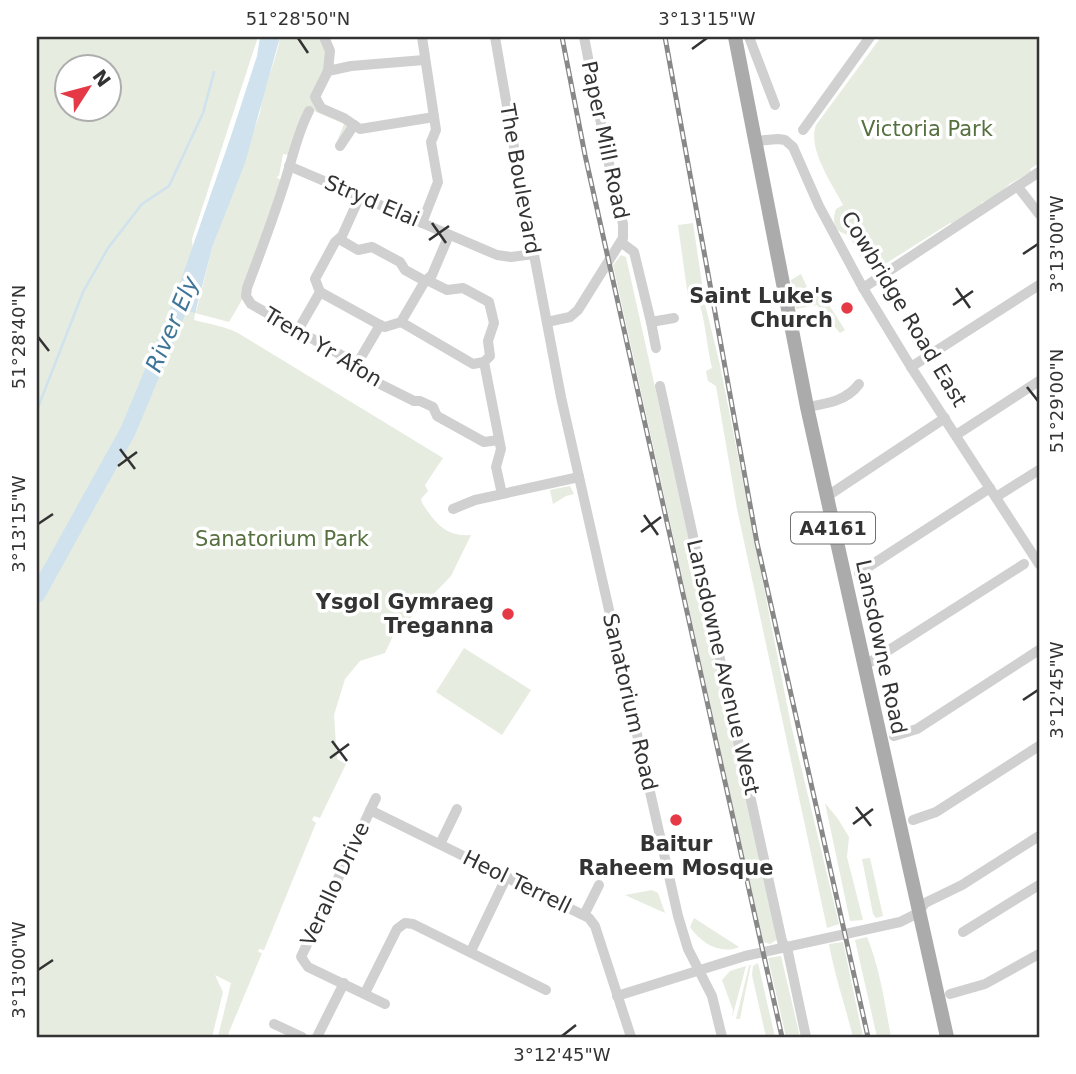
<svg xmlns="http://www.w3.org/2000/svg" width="1076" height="1074" font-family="'DejaVu Sans',sans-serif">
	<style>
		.green { fill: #e6ecdf; fill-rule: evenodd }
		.water { fill: #cfe2ee }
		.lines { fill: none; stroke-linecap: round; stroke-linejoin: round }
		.stream { stroke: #cfe2ee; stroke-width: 2.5 }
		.river { stroke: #cfe2ee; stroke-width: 16 }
		.minor { stroke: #d0d0d0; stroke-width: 10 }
		.major { stroke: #ababab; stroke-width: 14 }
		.rail-casing { stroke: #888; stroke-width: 5 }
		.rail { stroke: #fff; stroke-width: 2.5; stroke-dasharray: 8; stroke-linecap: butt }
		.ticks { fill: none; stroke: #333; stroke-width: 2.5 }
		.poi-dot { fill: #e63946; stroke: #fff; stroke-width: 2.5 }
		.labels { text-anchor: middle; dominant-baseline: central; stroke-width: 7; stroke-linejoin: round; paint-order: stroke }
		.shield { fill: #fff; stroke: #707070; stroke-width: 2 }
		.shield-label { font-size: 19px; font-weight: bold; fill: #333 }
		.park-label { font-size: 21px; fill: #56703f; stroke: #fff }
		.street-label { font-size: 21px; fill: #333; stroke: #fff }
		.poi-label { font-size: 21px; font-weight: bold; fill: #333; stroke: #fff; text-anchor: end }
		.water-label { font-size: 23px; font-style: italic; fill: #3f7597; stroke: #fff }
		.neatline { fill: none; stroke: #333; stroke-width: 2.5 }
		.ticks-label { font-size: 18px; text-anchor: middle; fill: #333 }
	</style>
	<rect width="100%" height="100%" fill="#fff"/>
	<g class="green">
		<path d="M37 37H258L192 239 197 290 196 312 213 245 260 113C263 86 276 63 280 37H321C331 59 323 74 312 94L347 125V128L335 146 344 124 307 108 288 155 283 154 279 176 276 177 281 180 243 298 229 322 195 313 194 320C210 324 223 326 238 333L443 458 425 485 428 491 421 499 422 503C436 524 446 537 471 535L451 576 393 636 385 653 360 661 345 679 334 715 337 759 346 764 320 818 314 816 312 820 316 823 264 950 259 949 258 952 262 953 227 1037H218L231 983 215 975 223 992 212 1037H37ZM66 66H108V108H66Z"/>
		<path d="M881 37H1039V163L1030 169 1031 172 1011 183 988 203 981 202 983 206 958 226 950 223 877 269C859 267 859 247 848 236 844 232 838 233 835 226 833 220 834 215 836 209L843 205C833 185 807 149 816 125Z"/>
		<path d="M693 223 705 304 720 365 791 725 839 924 827 928 737 509 716 386 708 381 706 371 712 368C707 347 706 326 700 305L689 304 678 225Z"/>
		<polygon points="621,255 626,257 778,939 770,944 763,942 613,265"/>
		<polygon points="801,274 807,287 793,293 791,280"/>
		<polygon points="818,288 845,330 840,333 817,305 796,309 794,297"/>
		<polygon points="570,486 574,494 566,496 553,504 550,490"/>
		<polygon points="464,648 531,690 502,735 436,692"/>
		<polygon points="825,803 838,819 849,837 847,857 863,920 850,921"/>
		<polygon points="870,858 883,916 876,918 873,914 862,859"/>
		<polygon points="652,890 658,893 665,913 625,895"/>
		<path d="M694 918 739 947C720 955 701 943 690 927Z"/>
		<path d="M867 937C880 968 885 1005 891 1037H877L855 940Z"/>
		<path d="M843 942 863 1037H853C845 1005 835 977 829 944Z"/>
		<polygon points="781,956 800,1037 786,1037 768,958"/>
		<polygon points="758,963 775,1037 766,1037 752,975 753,966"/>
		<polygon points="751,964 740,1019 736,1019 749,966"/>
		<polygon points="746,966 732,1018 733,1010 722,980 730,971"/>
	</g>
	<polygon class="water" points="260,37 280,37 245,163 213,245 195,313 172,306 231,136 257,56"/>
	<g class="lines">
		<polyline class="stream" points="37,410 83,292 108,248 142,204 169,186 203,113 214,72"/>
		<polyline class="river" points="37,595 128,431 187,289"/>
		<g class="minor">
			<polyline points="324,37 330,51 328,71"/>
			<polyline points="495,37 518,170 561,397 678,916 688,949 712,996 722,1037"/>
			<polyline points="749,37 775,105"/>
			<polyline points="424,60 351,66 328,71 315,97 321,108 344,118 360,129 434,117"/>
			<path d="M309 111C299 130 295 148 289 168 277 209 262 248 247 288L246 296 251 304 357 364 360 374 414 401H420L433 407 437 416 484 442 499 440"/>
			<polyline points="803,130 870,37"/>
			<polyline points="755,141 778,139 785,140 793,147 819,206 863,288 911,367 1039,564"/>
			<polyline points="340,146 354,125"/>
			<polyline points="289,166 497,255 511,257 534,254"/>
			<polyline points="1018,187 1039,214"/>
			<polyline points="422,223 438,182 431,142 436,130 422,37"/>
			<polyline points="339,239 358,250 372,247 400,262 405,270 425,281"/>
			<polyline points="622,243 634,252 651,322 674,318"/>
			<polyline points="427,280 447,290 463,288 489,302 494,323 488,341 490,356 484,362 501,449 496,467 502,494"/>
			<polyline points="863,288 1039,172"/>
			<polyline points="320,292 380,325"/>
			<polyline points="401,322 473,364 484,362"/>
			<polyline points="547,322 570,317 578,310 623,238 623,224 609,164 584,37"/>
			<polyline points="651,322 656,348"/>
			<polyline points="297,332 320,292 315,279 335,242 342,236 360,196"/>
			<polyline points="357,364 380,325 385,327 401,322 425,281 432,275 449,235"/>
			<polyline points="911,367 1039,285"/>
			<polyline points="660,386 782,941 788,952 806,1037"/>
			<path d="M807 407C825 404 847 401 859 384"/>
			<polyline points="956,435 1039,381"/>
			<polyline points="826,497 945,418"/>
			<polyline points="996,497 1039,470"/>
			<polyline points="453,509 475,500 579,477"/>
			<polyline points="859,573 990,488"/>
			<polyline points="864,666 1024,564"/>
			<polyline points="894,736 917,729 1039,650"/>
			<polyline points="376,798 301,957 308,967 385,1004"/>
			<polyline points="370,810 589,918 595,926 631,1037"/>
			<polyline points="913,820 936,812 1039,746"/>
			<polyline points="440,844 457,809"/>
			<polyline points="584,915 599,885"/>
			<polyline points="963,932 1039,885"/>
			<polyline points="471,951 507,876"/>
			<polyline points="365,993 397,929 405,923 413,924 546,990"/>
			<polyline points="950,994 985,984 1039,954"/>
			<polyline points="617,996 745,956 900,922 918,913 925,903 962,885 1039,836"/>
			<polyline points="274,1024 302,1037"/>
			<polyline points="317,1037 344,983"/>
		</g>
		<polyline class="major" points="735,37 807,407 947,1037"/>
		<g class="rail-casing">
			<g id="rail">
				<polyline points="562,37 585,155 782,1037"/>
				<polyline points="665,37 757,543 868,1037"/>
			</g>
		</g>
		<use href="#rail" class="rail"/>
	</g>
	<path class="ticks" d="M298 38 308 53M692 49 707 38M432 223 446 243M429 240 449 226M1023 254 1038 244M956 288 970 308M953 305 973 291M38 337 49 351M1027 387 1038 401M120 449 135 469M118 466 137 452M644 515 658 535M38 524 53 514M641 532 661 517M1023 700 1038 690M332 741 347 761M330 758 349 744M856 807 871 826M853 824 873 809M38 970 53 960M562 1036 576 1025"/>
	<g class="poi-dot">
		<circle cx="847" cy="308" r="7"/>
		<circle cx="508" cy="614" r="7"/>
		<circle cx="676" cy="820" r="7"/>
	</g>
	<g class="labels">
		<rect class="shield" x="791" y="512.5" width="84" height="31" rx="5"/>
		<g class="shield-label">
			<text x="833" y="528">A4161</text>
		</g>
		<g class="park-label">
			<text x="927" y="129">Victoria Park</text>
			<text x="282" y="539">Sanatorium Park</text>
		</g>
		<g class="street-label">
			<text transform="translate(605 140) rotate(78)">Paper Mill Road</text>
			<text transform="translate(520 179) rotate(80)">The Boulevard</text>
			<text transform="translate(372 201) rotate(23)">Stryd Elai</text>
			<text transform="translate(904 309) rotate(59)">Cowbridge Road East</text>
			<text transform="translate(323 347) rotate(31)">Trem Yr Afon</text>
			<text transform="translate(881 647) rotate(78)">Lansdowne Road</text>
			<text transform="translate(723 667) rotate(77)">Lansdowne Avenue West</text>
			<text transform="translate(630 702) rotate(77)">Sanatorium Road</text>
			<text transform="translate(517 882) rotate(26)">Heol Terrell</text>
			<text transform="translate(335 884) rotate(-65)">Verallo Drive</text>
		</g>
		<g class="poi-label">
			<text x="833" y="296">Saint Luke's<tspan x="833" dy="24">Church</tspan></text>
			<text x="494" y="602">Ysgol Gymraeg<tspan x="494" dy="24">Treganna</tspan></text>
			<text x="676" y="844" text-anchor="middle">Baitur<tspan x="676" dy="24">Raheem Mosque</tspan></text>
		</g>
		<g class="water-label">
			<text transform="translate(172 324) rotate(-67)">River Ely</text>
		</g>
	</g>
	<rect width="1076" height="1074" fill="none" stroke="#ffffff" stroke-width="77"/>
	<g transform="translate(88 88) rotate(54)"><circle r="33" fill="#ffffff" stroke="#adadad" stroke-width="2"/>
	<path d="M0-5L12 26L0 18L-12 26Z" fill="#e63946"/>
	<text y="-10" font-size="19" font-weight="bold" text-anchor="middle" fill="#333333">N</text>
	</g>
	<rect x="38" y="38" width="1000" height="998" class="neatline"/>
	<g class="ticks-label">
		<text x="298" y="25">51°28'50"N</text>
		<text x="707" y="25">3°13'15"W</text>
		<text transform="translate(1057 244) rotate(-90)" y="6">3°13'00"W</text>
		<text transform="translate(19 337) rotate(-90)" y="6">51°28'40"N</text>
		<text transform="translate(1057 401) rotate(-90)" y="6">51°29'00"N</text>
		<text transform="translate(19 524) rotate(-90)" y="6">3°13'15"W</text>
		<text transform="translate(1057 690) rotate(-90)" y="6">3°12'45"W</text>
		<text transform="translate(19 970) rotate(-90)" y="6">3°13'00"W</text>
		<text x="562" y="1061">3°12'45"W</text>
	</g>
</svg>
